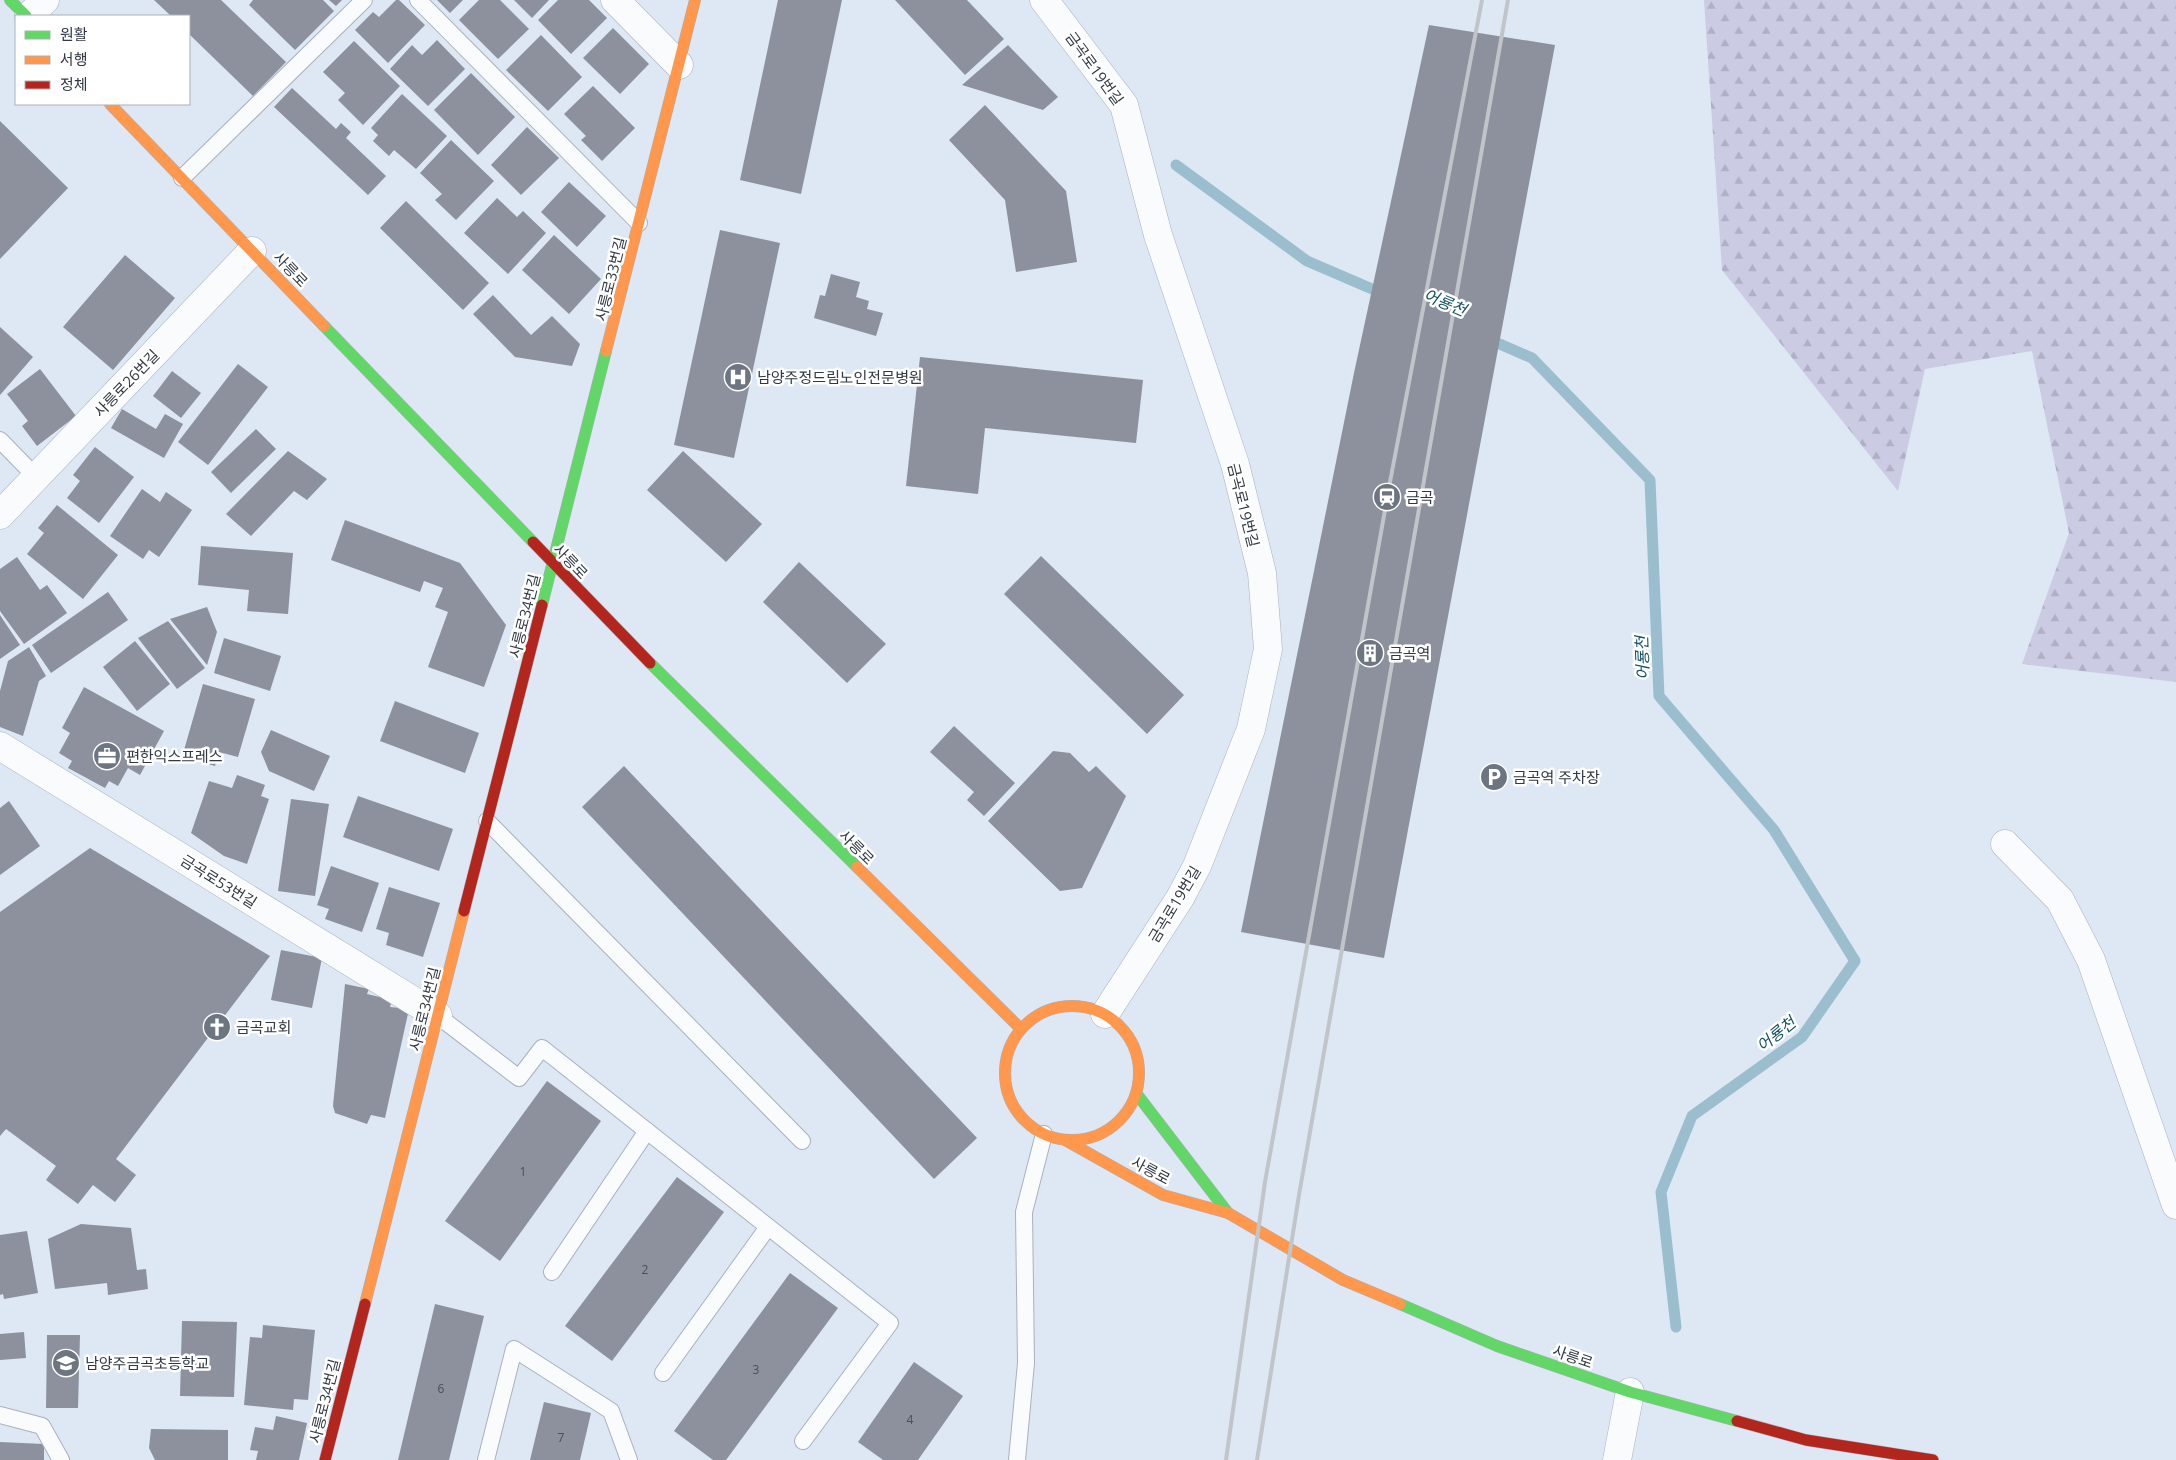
<svg xmlns="http://www.w3.org/2000/svg" width="2176" height="1460" font-family="'Open Sans','Noto Sans KR',sans-serif">
	<style>
		.forest { fill: url(#forest-firs) }
		.lines { fill: none; stroke-linecap: round; stroke-linejoin: round }
		.stream { stroke: #9bbece; stroke-width: 11 }
		.building { fill: #8c919d }
		.lane-casing { stroke: #aab1bb; stroke-width: 18 }
		.street-casing { stroke: #aab1bb; stroke-width: 29 }
		.fast-casing { stroke: #aab1bb; stroke-width: 12 }
		.slow-casing { stroke: #aab1bb; stroke-width: 12 }
		.jam-casing { stroke: #aab1bb; stroke-width: 12 }
		.lane { stroke: #fafbfd; stroke-width: 16 }
		.street { stroke: #fafbfd; stroke-width: 28 }
		.fast { stroke: #63d668; stroke-width: 11 }
		.slow { stroke: #ff974d; stroke-width: 11 }
		.jam { stroke: #b3261e; stroke-width: 11 }
		.rail { stroke: #c1c4c8; stroke-width: 4 }
		.labels { text-anchor: middle; dominant-baseline: central; stroke-width: 5; stroke-linejoin: round; paint-order: stroke }
		.number-label { font-size: 12px; fill: #474e5a }
		.street-label { font-size: 15px; fill: #303843; stroke: #fff }
		.poi-label { font-size: 15px; fill: #303843; stroke: #fff; text-anchor: start }
		.water-label { font-size: 16px; font-style: italic; fill: #135365; stroke: #fff }
	</style>
	<defs>
		<pattern id="forest-firs" width="22" height="20" patternUnits="userSpaceOnUse" patternTransform="scale(1.25)"><rect width="22" height="20" fill="#cbcbe4"/><path d="M5 1l3.5 6h-7zM16 11l3.5 6h-7z" fill="#afafc5"/></pattern>
	</defs>
	<rect width="100%" height="100%" fill="#dee7f4"/>
	<polygon class="forest" points="1704,0 2176,0 2176,682 2022,664 2069,533 2032,351 1925,369 1898,491 1722,270"/>
	<g class="lines">
		<g class="stream">
			<polyline points="1176,165 1307,261 1386,295"/>
			<polyline points="1486,338 1532,358 1650,480 1659,696 1774,830 1855,961 1802,1037 1692,1116 1661,1192 1676,1327"/>
		</g>
	</g>
	<g class="building">
		<polygon points="154,0 221,0 286,62 253,96 189,34 189,16 171,16"/>
		<polygon points="253,0 323,0 334,11 295,50 249,5"/>
		<polygon points="329,0 342,0 336,6"/>
		<polygon points="396,0 399,0 425,25 388,63 355,30 373,12 379,17"/>
		<polygon points="437,0 463,0 450,13"/>
		<polygon points="479,0 500,0 529,29 498,59 459,20"/>
		<polygon points="514,0 549,0 532,18"/>
		<polygon points="558,0 589,0 607,18 571,54 538,20"/>
		<polygon points="778,0 842,0 801,194 740,180"/>
		<polygon points="895,0 967,0 1004,39 965,75"/>
		<polygon points="1429,25 1555,45 1384,958 1241,932 1354,373"/>
		<polygon points="613,28 649,64 620,94 583,58"/>
		<polygon points="541,35 582,77 548,111 506,70"/>
		<polygon points="437,40 465,69 428,106 390,69 412,45 422,55"/>
		<polygon points="354,41 400,86 363,125 338,100 345,93 323,72"/>
		<polygon points="1008,45 1058,97 1043,110 962,85"/>
		<polygon points="471,73 515,117 478,155 434,110"/>
		<polygon points="593,86 635,128 602,161 581,140 586,136 564,114"/>
		<polygon points="292,88 336,129 341,123 351,132 346,138 386,176 368,195 274,107"/>
		<polygon points="402,94 447,136 416,169 394,150 389,156 373,141 378,135 371,128"/>
		<polygon points="985,105 1066,191 1077,262 1016,272 1005,200 949,140"/>
		<polygon points="0,121 68,188 0,259"/>
		<polygon points="527,127 559,158 521,195 491,165"/>
		<polygon points="451,140 494,181 456,220 435,200 442,194 420,173"/>
		<polygon points="569,182 606,216 577,247 541,212"/>
		<polygon points="497,198 517,217 523,211 546,233 508,274 464,233"/>
		<polygon points="406,201 489,283 463,310 380,228"/>
		<polygon points="720,230 780,243 734,458 674,445"/>
		<polygon points="554,235 601,279 569,314 522,270"/>
		<polygon points="125,255 175,298 113,370 63,327"/>
		<polygon points="831,274 860,282 856,297 869,301 867,309 883,313 876,336 814,318 820,295 825,296"/>
		<polygon points="493,295 531,335 552,316 580,344 572,366 515,357 473,314"/>
		<polygon points="0,327 33,357 0,395"/>
		<polygon points="920,357 1143,380 1136,443 985,428 978,494 906,486"/>
		<polygon points="238,364 268,387 208,465 178,442"/>
		<polygon points="40,369 76,416 37,446 22,426 28,421 7,394"/>
		<polygon points="172,371 201,393 181,418 153,396"/>
		<polygon points="122,409 156,429 165,414 183,424 164,458 111,428"/>
		<polygon points="256,429 276,449 231,493 211,472"/>
		<polygon points="95,447 134,477 99,523 67,498 80,481 73,475"/>
		<polygon points="288,451 327,479 307,500 294,491 251,536 226,514"/>
		<polygon points="683,451 762,524 726,562 647,490"/>
		<polygon points="142,489 160,502 166,492 192,510 159,557 149,550 143,559 110,536"/>
		<polygon points="57,505 118,555 83,599 27,554 44,533 38,528"/>
		<polygon points="345,520 460,563 506,625 484,687 428,667 448,612 435,607 443,588 424,581 420,592 331,560"/>
		<polygon points="201,546 293,553 288,614 247,611 249,590 198,585"/>
		<polygon points="1041,556 1184,695 1147,734 1004,594"/>
		<polygon points="17,557 40,590 47,585 67,613 24,644 0,611 0,569"/>
		<polygon points="799,562 886,644 847,683 763,602"/>
		<polygon points="108,592 128,620 51,673 32,645"/>
		<polygon points="207,607 217,632 207,665 170,619"/>
		<polygon points="0,615 20,645 0,659"/>
		<polygon points="168,621 205,668 177,689 138,638"/>
		<polygon points="224,638 281,656 270,691 214,673"/>
		<polygon points="135,641 170,684 137,711 103,667"/>
		<polygon points="29,647 46,676 39,681 23,736 0,727 0,691 8,661"/>
		<polygon points="203,684 255,699 238,757 219,752 215,766 182,757"/>
		<polygon points="84,687 164,731 140,775 128,768 118,786 109,781 105,788 68,768 72,761 59,753 70,733 62,728"/>
		<polygon points="395,701 479,733 465,773 380,741"/>
		<polygon points="954,726 1015,783 984,816 967,800 974,792 930,752"/>
		<polygon points="271,730 330,756 314,791 269,771 261,752"/>
		<polygon points="1053,751 1070,753 1089,772 1096,766 1126,796 1082,888 1060,891 988,821"/>
		<polygon points="624,766 977,1138 934,1179 582,807"/>
		<polygon points="237,775 265,785 261,796 269,799 247,864 224,856 191,833 209,781 232,788"/>
		<polygon points="358,796 453,829 439,871 343,837"/>
		<polygon points="291,799 329,804 315,896 278,891"/>
		<polygon points="9,801 40,846 0,875 0,808"/>
		<polygon points="90,848 270,956 116,1159 136,1175 115,1202 93,1185 78,1204 46,1180 56,1166 6,1129 0,1136 0,912"/>
		<polygon points="331,866 379,883 362,932 325,919 329,909 317,905"/>
		<polygon points="389,887 440,903 423,957 386,945 389,933 376,929"/>
		<polygon points="281,950 322,958 312,1008 271,1000"/>
		<polygon points="345,984 369,989 367,994 392,1000 390,1007 409,1009 385,1118 371,1115 367,1124 335,1113 333,1106"/>
		<polygon points="547,1081 601,1121 500,1261 445,1221"/>
		<polygon points="677,1177 724,1212 612,1361 565,1326"/>
		<polygon points="81,1224 131,1228 137,1270 146,1269 148,1289 108,1295 107,1283 55,1289 48,1239"/>
		<polygon points="27,1231 38,1293 4,1299 3,1294 0,1295 0,1235"/>
		<polygon points="790,1273 838,1308 726,1460 713,1460 674,1431"/>
		<polygon points="435,1304 484,1316 449,1460 398,1460"/>
		<polygon points="182,1321 237,1322 234,1397 180,1396"/>
		<polygon points="263,1325 315,1330 308,1400 294,1399 293,1410 244,1405 250,1337 262,1338"/>
		<polygon points="24,1332 26,1358 0,1360 0,1334"/>
		<polygon points="47,1335 80,1335 78,1408 46,1408"/>
		<polygon points="914,1362 963,1396 918,1460 883,1460 858,1442"/>
		<polygon points="544,1402 591,1413 580,1460 530,1460"/>
		<polygon points="276,1416 307,1423 299,1460 256,1460 258,1451 250,1450 255,1427 273,1430"/>
		<polygon points="151,1429 228,1430 228,1460 155,1460 149,1448"/>
		<polygon points="0,1442 44,1444 44,1460 0,1460"/>
	</g>
	<g class="lines">
		<g class="lane-casing">
			<g id="lane">
				<polyline points="418,0 639,223"/>
				<polyline points="182,178 364,0"/>
				<polyline points="0,440 36,477"/>
				<polyline points="487,821 802,1141"/>
				<polyline points="438,1016 519,1078 542,1048 890,1323 803,1441"/>
				<polyline points="552,1272 647,1131"/>
				<polyline points="663,1373 768,1227"/>
				<polyline points="0,1415 42,1426 61,1460"/>
				<polyline points="486,1460 514,1349 611,1411 629,1460"/>
				<polyline points="1017,1460 1026,1363 1024,1212 1044,1134"/>
			</g>
		</g>
		<g class="street-casing">
			<g id="street">
				<polyline points="615,0 679,65"/>
				<polyline points="1044,0 1124,105 1158,235 1235,464 1262,573 1268,649 1251,729 1197,866 1180,898 1105,1014"/>
				<polyline points="29,16 45,0"/>
				<polyline points="0,515 252,251"/>
				<polyline points="0,746 438,1016"/>
				<polyline points="2005,844 2060,900 2091,960 2176,1205"/>
				<polyline points="1617,1460 1630,1392"/>
			</g>
		</g>
		<g class="fast-casing">
			<g id="fast">
				<polyline points="10,0 26,16"/>
				<polyline points="324,326 533,542"/>
				<polyline points="542,605 606,351"/>
				<polyline points="650,663 857,867"/>
				<polyline points="1136,1093 1228,1213"/>
				<polyline points="1400,1304 1497,1346 1630,1392 1737,1421"/>
			</g>
		</g>
		<g class="slow-casing">
			<g id="slow">
				<polyline points="110,104 324,326"/>
				<polyline points="606,351 695,0"/>
				<polyline points="857,867 1021,1029"/>
				<circle cx="1072" cy="1073" r="67"/>
				<polyline points="1065,1140 1163,1195 1228,1213 1343,1280 1400,1304"/>
				<polyline points="365,1304 464,911"/>
			</g>
		</g>
		<g class="jam-casing">
			<g id="jam">
				<polyline points="533,542 650,663"/>
				<polyline points="464,911 542,605"/>
				<polyline points="1737,1421 1806,1440 1933,1460"/>
				<polyline points="325,1460 365,1304"/>
			</g>
		</g>
		<use href="#lane" class="lane"/>
		<use href="#street" class="street"/>
		<use href="#fast" class="fast"/>
		<use href="#slow" class="slow"/>
		<use href="#jam" class="jam"/>
		<g class="rail">
			<polyline points="1226,1460 1265,1182 1390,482 1482,0"/>
			<polyline points="1257,1460 1299,1195 1508,0"/>
		</g>
	</g>
	<defs>
		<g id="hospital-disc" transform="scale(1.4375)"><circle r="9.5" fill="#6d7581" stroke="#fff"/><path d="M-5-5h3v3.5h4V-5h3V5h-3V1.5h-4V5h-3Z" fill="#fff"/></g>
		<g id="station-disc" transform="scale(1.4375)"><circle r="9.5" fill="#6d7581" stroke="#fff"/><path d="M-3-6H3Q5-6 5-4V2Q5 4 3 4L4.5 6H3L1.5 4h-3L-3 6H-4.5L-3 4Q-5 4-5 2V-4Q-5-6-3-6ZM-3.5-4v3h7v-3ZM-3.5 1v1.5H-2V1ZM2 1v1.5H3.5V1Z" fill="#fff"/></g>
		<g id="building-disc" transform="scale(1.4375)"><circle r="9.5" fill="#6d7581" stroke="#fff"/><path d="M-4-6H4V6H1V3H-1V6H-4ZM-2.5-4.3h1.7v1.8h-1.7ZM.8-4.3h1.7v1.8H.8ZM-2.5-1h1.7V.8h-1.7ZM.8-1h1.7V.8H.8Z" fill="#fff"/></g>
		<g id="office-disc" transform="scale(1.4375)"><circle r="9.5" fill="#6d7581" stroke="#fff"/><path d="M-6-3h4V-5.5h4V-3h4V5H-6ZM-1-4.5V-3h2v-1.5ZM-6 0V1H6V0Z" fill="#fff"/></g>
		<g id="parking-disc" transform="scale(1.4375)"><circle r="9.5" fill="#6d7581" stroke="#fff"/><path d="M-3.5-5.5H1a3.5 3.5 0 0 1 0 7H-1V5.5H-3.5ZM-1-3.4V-.6H.8a1.4 1.4 0 0 0 0-2.8Z" fill="#fff"/></g>
		<g id="church-disc" transform="scale(1.4375)"><circle r="9.5" fill="#6d7581" stroke="#fff"/><path d="M-1.2-6h2.4v3.5h3.3v2.4h-3.3V6h-2.4V-.1h-3.3v-2.4h3.3Z" fill="#fff"/></g>
		<g id="school-disc" transform="scale(1.4375)"><circle r="9.5" fill="#6d7581" stroke="#fff"/><path d="M0-5L7-2L0 1L-7-2ZM-4 1L0 2.5L4 1V4Q0 6-4 4Z" fill="#fff"/></g>
	</defs>
	<g fill-rule="evenodd">
		<use href="#hospital-disc" x="738" y="377"/>
		<use href="#station-disc" x="1387" y="497"/>
		<use href="#building-disc" x="1370" y="653"/>
		<use href="#office-disc" x="107" y="756"/>
		<use href="#parking-disc" x="1494" y="777"/>
		<use href="#church-disc" x="217" y="1027"/>
		<use href="#school-disc" x="66" y="1363"/>
	</g>
	<g class="labels">
		<g class="number-label">
			<text x="523" y="1171">1</text>
			<text x="645" y="1269">2</text>
			<text x="756" y="1369">3</text>
			<text x="441" y="1388">6</text>
			<text x="910" y="1419">4</text>
			<text x="561" y="1437">7</text>
		</g>
		<g class="street-label">
			<text transform="translate(1095 68) rotate(54)">금곡로19번길</text>
			<text transform="translate(291 269) rotate(46)">사릉로</text>
			<text transform="translate(610 279) rotate(-76)">사릉로33번길</text>
			<text transform="translate(126 383) rotate(-46)">사릉로26번길</text>
			<text transform="translate(1244 505) rotate(76)">금곡로19번길</text>
			<text transform="translate(571 561) rotate(46)">사릉로</text>
			<text transform="translate(524 616) rotate(-76)">사릉로34번길</text>
			<text transform="translate(857 847) rotate(45)">사릉로</text>
			<text transform="translate(219 881) rotate(32)">금곡로53번길</text>
			<text transform="translate(1174 904) rotate(-59)">금곡로19번길</text>
			<text transform="translate(424 1009) rotate(-76)">사릉로34번길</text>
			<text transform="translate(1151 1170) rotate(28)">사릉로</text>
			<text transform="translate(1573 1356) rotate(19)">사릉로</text>
			<text transform="translate(324 1401) rotate(-76)">사릉로34번길</text>
		</g>
		<g class="poi-label">
			<text x="757" y="377">남양주정드림노인전문병원</text>
			<text x="1406" y="497">금곡</text>
			<text x="1389" y="653">금곡역</text>
			<text x="126" y="756">편한익스프레스</text>
			<text x="1513" y="777">금곡역 주차장</text>
			<text x="236" y="1027">금곡교회</text>
			<text x="85" y="1363">남양주금곡초등학교</text>
		</g>
		<g class="water-label">
			<text transform="translate(1445 302) rotate(23)">어룡천</text>
			<text transform="translate(1642 658) rotate(-92)">어룡천</text>
			<text transform="translate(1776 1034) rotate(-39)">어룡천</text>
		</g>
	</g>
	<rect x="15" y="15" width="175" height="90" fill="#ffffff" stroke="#acafb4"/>
	<rect x="25" y="31" width="25" height="8" fill="#63d668" stroke="#acafb4"/>
	<text x="60" y="40" font-size="15" fill="#303843">원활</text>
	<rect x="25" y="56" width="25" height="8" fill="#ff974d" stroke="#acafb4"/>
	<text x="60" y="65" font-size="15" fill="#303843">서행</text>
	<rect x="25" y="81" width="25" height="8" fill="#b3261e" stroke="#acafb4"/>
	<text x="60" y="90" font-size="15" fill="#303843">정체</text>
</svg>
